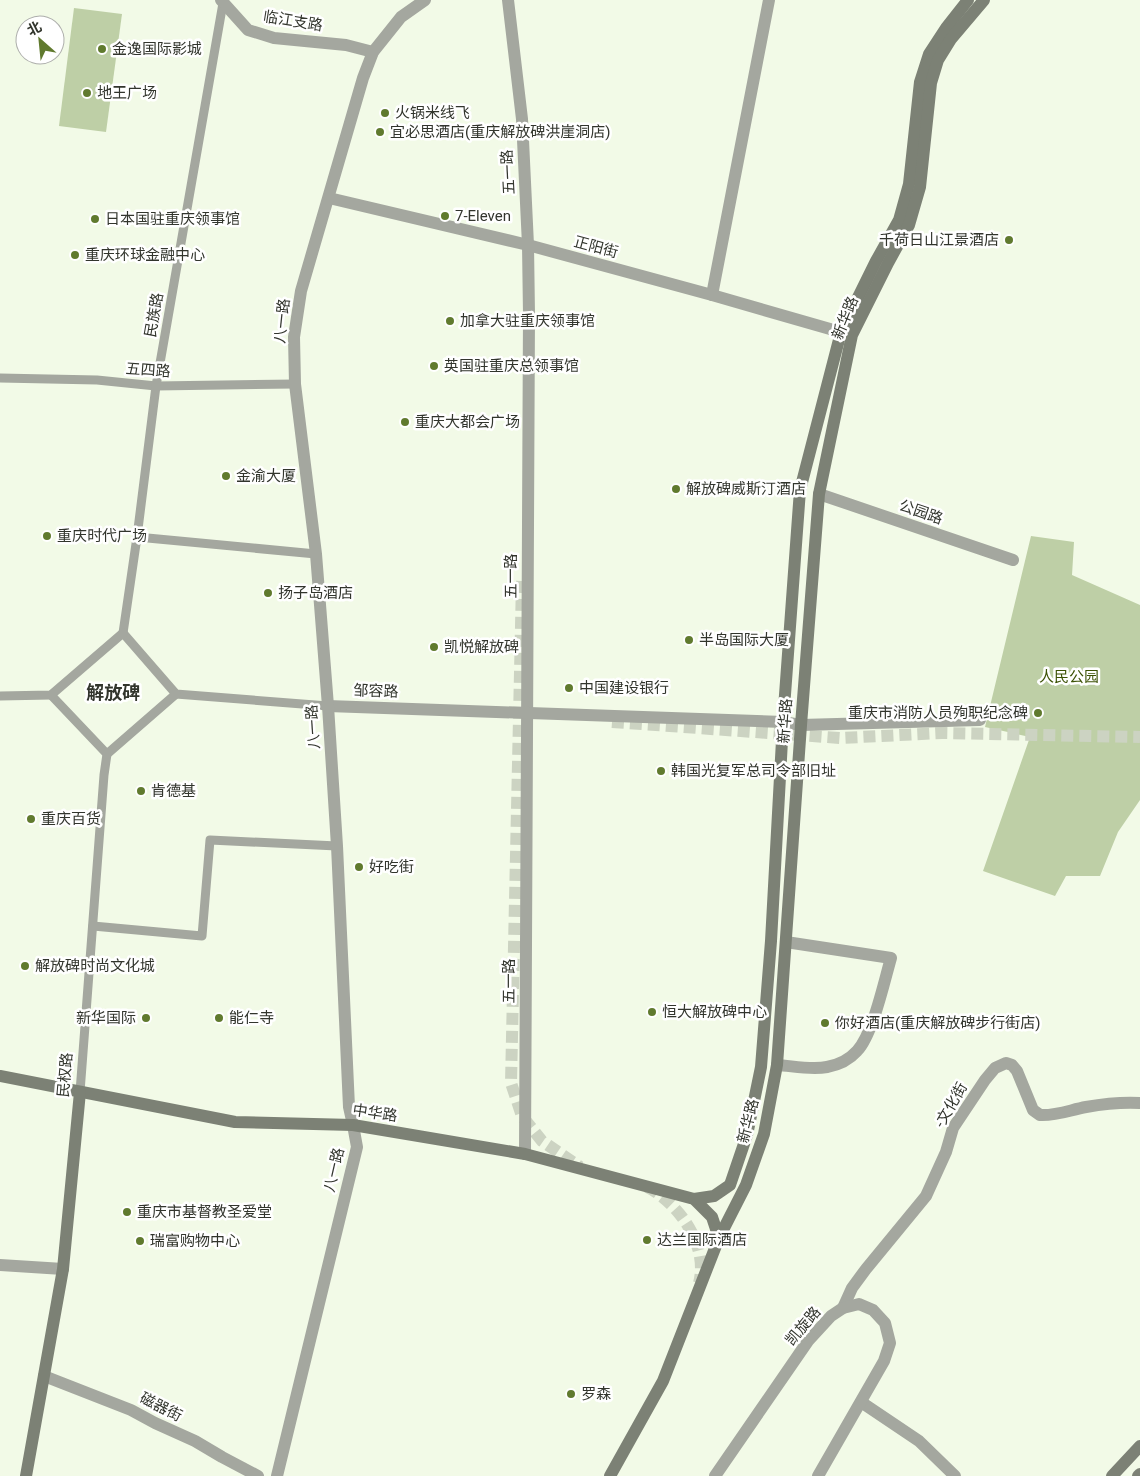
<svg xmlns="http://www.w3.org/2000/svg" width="1140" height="1476" font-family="Roboto,'Noto Sans SC',sans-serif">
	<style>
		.green { fill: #becfa6 }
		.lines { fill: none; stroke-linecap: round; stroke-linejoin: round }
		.secondary-tunnel { stroke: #ccd3c2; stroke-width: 12; stroke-dasharray: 12 6; stroke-linecap: butt }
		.pedestrian { stroke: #a4a79f; stroke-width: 9 }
		.minor { stroke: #a4a79f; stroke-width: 12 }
		.tertiary { stroke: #a4a79f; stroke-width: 12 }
		.secondary { stroke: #7c8175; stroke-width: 12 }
		.poi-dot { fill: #607a2e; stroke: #fff; stroke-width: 2 }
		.labels { text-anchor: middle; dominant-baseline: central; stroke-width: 5; stroke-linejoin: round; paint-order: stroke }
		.street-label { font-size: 15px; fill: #32352d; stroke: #fff }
		.poi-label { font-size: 15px; fill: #32352d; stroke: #fff; text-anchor: start }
		.park-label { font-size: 15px; fill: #3c5205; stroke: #fff }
		.quarter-label { font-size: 18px; font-weight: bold; fill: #32352d; stroke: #fff }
	</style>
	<rect width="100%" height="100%" fill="#f2fae7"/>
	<g class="green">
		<polygon points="74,8 122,14 106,132 59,126"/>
		<polygon points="1031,536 1074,542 1072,575 1140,605 1140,800 1118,832 1100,876 1066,876 1055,896 983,871 1030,737 985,727"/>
	</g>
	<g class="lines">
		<g class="secondary-tunnel">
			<polyline points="522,581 511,1083 522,1116 542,1141 580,1167"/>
			<polyline points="612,722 840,738 942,733 1140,737"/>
			<path d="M647 1187C679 1203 709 1246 699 1283"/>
		</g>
		<g class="pedestrian">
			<polyline points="0,378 97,380 156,386 295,384"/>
			<polyline points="137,537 316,554"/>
			<polyline points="123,633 137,537 156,386 223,3"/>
			<polyline points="123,633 176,694 328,706"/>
			<polyline points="51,695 107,754 104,775 80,1092"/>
			<polyline points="0,696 51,695 123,633"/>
			<polyline points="107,754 176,694"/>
			<polyline points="93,926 202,936 210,840 337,846"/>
		</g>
		<g class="minor">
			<polyline points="712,295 769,0"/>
			<polyline points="819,494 1013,560"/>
			<polyline points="801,725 980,720"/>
			<path d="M777 1065C793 1066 811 1070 827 1067 838 1065 849 1060 857 1051 873 1034 884 982 891 958L786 942"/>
			<polyline points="0,1265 63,1269"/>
			<path d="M843 1308 852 1288 866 1269 926 1196 946 1152 953 1128 985 1080 995 1068 1006 1063 1012 1065 1017 1071 1033 1110 1040 1115C1056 1116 1070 1110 1086 1107 1103 1104 1122 1102 1140 1103"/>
			<polyline points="861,1402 919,1441 955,1476"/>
			<polyline points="277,1476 357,1147 353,1125"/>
		</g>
		<g class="tertiary">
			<polyline points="221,0 248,30 274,38 346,45 373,52"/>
			<polyline points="508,0 522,119 528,245 529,314 525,1154"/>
			<polyline points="329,198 528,245 712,295 851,335"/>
			<polyline points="328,706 783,722 801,725"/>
			<polyline points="353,1125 349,1107 337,846 328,706 316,554 295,384 294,337 301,291 363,78 373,52 401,17 425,0"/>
			<polyline points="44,1376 131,1410 155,1423 195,1441 222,1457 258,1476"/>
			<polyline points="715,1476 808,1341 831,1316 843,1308 859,1304 873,1310 885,1323 890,1343 884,1361 818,1476"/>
		</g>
		<g class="secondary">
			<polyline points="0,1076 235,1122 353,1125 525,1154 694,1199 712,1217 719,1238"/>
			<polyline points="694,1199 714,1196 730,1185 747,1135 761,1067 771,941 783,722 800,490 841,332 876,261 899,220 909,184 920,82 929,54 946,28 968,0"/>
			<polyline points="26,1476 63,1269 80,1092"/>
			<polyline points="610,1476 663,1381 719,1238 746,1185 764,1134 777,1065 801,725 819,494 852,335 888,263 909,225 920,187 931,83 938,60 951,39 984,0"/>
			<polyline points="1112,1476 1140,1446"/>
			<polyline points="1138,1476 1140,1474"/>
		</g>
	</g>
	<g class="poi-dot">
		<circle cx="102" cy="49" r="5"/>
		<circle cx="87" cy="93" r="5"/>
		<circle cx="385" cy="113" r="5"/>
		<circle cx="380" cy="132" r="5"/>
		<circle cx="445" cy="216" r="5"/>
		<circle cx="95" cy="219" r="5"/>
		<circle cx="1009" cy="240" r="5"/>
		<circle cx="75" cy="255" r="5"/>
		<circle cx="450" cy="321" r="5"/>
		<circle cx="434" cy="366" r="5"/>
		<circle cx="405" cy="422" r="5"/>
		<circle cx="226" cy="476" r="5"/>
		<circle cx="676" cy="489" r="5"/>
		<circle cx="47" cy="536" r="5"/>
		<circle cx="268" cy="593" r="5"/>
		<circle cx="689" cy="640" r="5"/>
		<circle cx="434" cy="647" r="5"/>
		<circle cx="569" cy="688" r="5"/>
		<circle cx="1038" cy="713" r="5"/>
		<circle cx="661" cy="771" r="5"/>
		<circle cx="141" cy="791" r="5"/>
		<circle cx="31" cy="819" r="5"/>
		<circle cx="359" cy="867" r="5"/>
		<circle cx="25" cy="966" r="5"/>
		<circle cx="652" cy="1012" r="5"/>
		<circle cx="146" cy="1018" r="5"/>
		<circle cx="219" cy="1018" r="5"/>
		<circle cx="825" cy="1023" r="5"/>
		<circle cx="127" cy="1212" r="5"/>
		<circle cx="647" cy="1240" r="5"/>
		<circle cx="140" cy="1241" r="5"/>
		<circle cx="571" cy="1394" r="5"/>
	</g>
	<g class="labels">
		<g class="street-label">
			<text transform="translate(293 21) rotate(9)">临江支路</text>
			<text transform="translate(508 172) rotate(-93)">五一路</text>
			<text transform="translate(596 247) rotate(15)">正阳街</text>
			<text transform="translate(154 315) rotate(-80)">民族路</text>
			<text transform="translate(845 318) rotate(-68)">新华路</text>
			<text transform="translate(282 321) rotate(-84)">八一路</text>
			<text transform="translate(148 370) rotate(4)">五四路</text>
			<text transform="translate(921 512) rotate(19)">公园路</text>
			<text transform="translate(511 576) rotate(-90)">五一路</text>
			<text transform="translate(376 691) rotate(2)">邹容路</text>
			<text transform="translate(785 721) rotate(-86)">新华路</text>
			<text transform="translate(313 727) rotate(-94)">八一路</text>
			<text transform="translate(509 981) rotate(-90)">五一路</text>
			<text transform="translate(65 1075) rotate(-85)">民权路</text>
			<text transform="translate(951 1105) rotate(-60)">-文化街</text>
			<text transform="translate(375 1113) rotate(8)">中华路</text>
			<text transform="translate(748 1121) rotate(-76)">新华路</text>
			<text transform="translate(334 1170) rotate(-77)">八一路</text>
			<text transform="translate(803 1326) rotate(-50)">凯旋路</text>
			<text transform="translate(161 1407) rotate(27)">磁器街</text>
		</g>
		<g class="poi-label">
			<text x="112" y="49">金逸国际影城</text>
			<text x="97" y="93">地王广场</text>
			<text x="395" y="113">火锅米线飞</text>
			<text x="390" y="132">宜必思酒店(重庆解放碑洪崖洞店)</text>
			<text x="455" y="216">7-Eleven</text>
			<text x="105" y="219">日本国驻重庆领事馆</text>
			<text x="999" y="240" text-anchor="end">千荷日山江景酒店</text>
			<text x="85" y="255">重庆环球金融中心</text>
			<text x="460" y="321">加拿大驻重庆领事馆</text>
			<text x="444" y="366">英国驻重庆总领事馆</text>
			<text x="415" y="422">重庆大都会广场</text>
			<text x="236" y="476">金渝大厦</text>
			<text x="686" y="489">解放碑威斯汀酒店</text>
			<text x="57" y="536">重庆时代广场</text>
			<text x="278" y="593">扬子岛酒店</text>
			<text x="699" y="640">半岛国际大厦</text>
			<text x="444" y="647">凯悦解放碑</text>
			<text x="579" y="688">中国建设银行</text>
			<text x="1028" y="713" text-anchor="end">重庆市消防人员殉职纪念碑</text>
			<text x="671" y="771">韩国光复军总司令部旧址</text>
			<text x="151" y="791">肯德基</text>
			<text x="41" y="819">重庆百货</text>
			<text x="369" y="867">好吃街</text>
			<text x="35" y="966">解放碑时尚文化城</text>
			<text x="662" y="1012">恒大解放碑中心</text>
			<text x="136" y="1018" text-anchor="end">新华国际</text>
			<text x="229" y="1018">能仁寺</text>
			<text x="835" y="1023">你好酒店(重庆解放碑步行街店)</text>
			<text x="137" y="1212">重庆市基督教圣爱堂</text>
			<text x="657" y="1240">达兰国际酒店</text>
			<text x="150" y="1241">瑞富购物中心</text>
			<text x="581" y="1394">罗森</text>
		</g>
		<g class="park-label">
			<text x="1069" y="677">人民公园</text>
		</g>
		<g class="quarter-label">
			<text x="113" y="692">解放碑</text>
		</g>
	</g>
	<g transform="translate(40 40) rotate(333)"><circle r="24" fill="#ffffff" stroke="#adaeab"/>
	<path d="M0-4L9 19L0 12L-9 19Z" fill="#607a2e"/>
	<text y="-8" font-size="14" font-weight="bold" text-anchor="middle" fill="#32352d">北</text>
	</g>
</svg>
